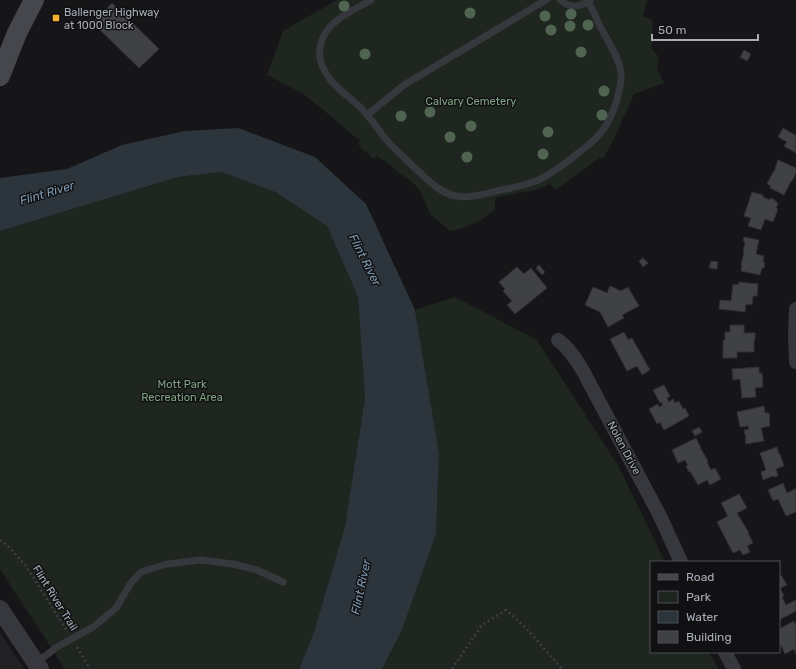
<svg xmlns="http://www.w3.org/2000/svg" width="796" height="669" font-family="Rubik,sans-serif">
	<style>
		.built { fill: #222225 }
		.green { fill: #1e261f }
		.water { fill: #2c353c }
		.building { fill: #404145; stroke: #303034 }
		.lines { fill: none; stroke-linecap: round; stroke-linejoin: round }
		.path { stroke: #3d3f44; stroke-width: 2.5; stroke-dasharray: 2 3; stroke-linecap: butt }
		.service { stroke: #37383d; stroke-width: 7 }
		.minor { stroke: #37383d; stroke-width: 14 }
		.tertiary { stroke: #37383d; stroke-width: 18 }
		.secondary { stroke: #45474d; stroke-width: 20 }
		.tree { fill: #506452 }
		.poi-dot { fill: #f2b134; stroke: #111113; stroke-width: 1.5 }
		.labels { text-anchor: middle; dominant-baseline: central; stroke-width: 3; stroke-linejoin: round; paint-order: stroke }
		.poi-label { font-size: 11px; fill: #a8adb8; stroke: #111113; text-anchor: start }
		.park-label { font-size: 11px; fill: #7fa381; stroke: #111113 }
		.street-label { font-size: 11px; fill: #a8adb8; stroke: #111113 }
		.water-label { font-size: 12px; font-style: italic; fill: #7f9bb3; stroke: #111113 }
	</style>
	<rect width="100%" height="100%" fill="#161618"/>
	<polygon class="built" points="0,633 24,669 0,669"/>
	<g class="green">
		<polygon points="337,0 647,0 643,16 652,20 653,41 651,48 659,57 657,68 664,83 634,94 614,139 603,159 601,157 556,190 550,184 533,191 518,193 495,198 495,210 487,215 487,216 474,224 473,223 464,228 450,231 430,214 420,190 410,180 400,174 389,164 377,156 373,159 366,151 364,152 358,144 360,141 333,118 302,93 267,75 283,31"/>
		<polygon points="221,172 275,192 327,226 358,297 365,398 345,526 314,632 299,669 65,669 0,569 0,231 178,177"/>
		<polygon points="455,297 537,340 619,467 665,562 651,562 651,652 709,652 718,669 382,669 402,630 436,534 439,453 415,310"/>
	</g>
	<polygon class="water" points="238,128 315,157 366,204 415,310 439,453 436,534 402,630 382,669 299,669 314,632 345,526 365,398 358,297 327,226 275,192 221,172 178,177 0,231 0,178 67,169 122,145 185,131"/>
	<g class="building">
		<polygon points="112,3 159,49 139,68 93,23"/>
		<polygon points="744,50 751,54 747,61 740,57"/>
		<polygon points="783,128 795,135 796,134 796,153 784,146 787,142 778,137"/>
		<polygon points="778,160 796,168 796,173 792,181 791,181 784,195 770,188 771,186 767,184 773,172 774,172"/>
		<polygon points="752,192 763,195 763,197 770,200 771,198 775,200 775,201 778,203 776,208 778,209 773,222 765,219 761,230 748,226 751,218 744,216"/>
		<polygon points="744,237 759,240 756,254 764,256 763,262 765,263 764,268 762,268 760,275 741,271 742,265 741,265 744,252 743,252 745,242 743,241"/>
		<polygon points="643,258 648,263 643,267 639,261"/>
		<polygon points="711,261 718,262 717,269 709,268"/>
		<polygon points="539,265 545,272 542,275 536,268"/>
		<polygon points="517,267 524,274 531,268 547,288 515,314 507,305 512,301 503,291 505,289 499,282"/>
		<polygon points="739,282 758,284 757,296 753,296 752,305 746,304 745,312 719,309 720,300 731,301 733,284 738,285"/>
		<polygon points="610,286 621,291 628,287 639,306 622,315 624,318 608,327 600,312 585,305 593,287 607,293"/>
		<polygon points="730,325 744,325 744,333 755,333 755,340 754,340 754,352 737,352 737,358 723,358 723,340 725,340 725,332 730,332"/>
		<polygon points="624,332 628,340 632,338 650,370 642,375 637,366 627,371 610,339"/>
		<polygon points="759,367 759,373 762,373 763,387 755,388 756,397 742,398 740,379 733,380 732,369"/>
		<polygon points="664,385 670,396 667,398 669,402 673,399 675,403 679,401 683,409 685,408 689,416 664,430 660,422 657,424 649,409 658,404 659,407 663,405 661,402 660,403 653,390"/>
		<polygon points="764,406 765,413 769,413 770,419 769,419 770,426 761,428 764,441 746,444 745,439 746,439 744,430 749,429 748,426 740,427 737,412"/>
		<polygon points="699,427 702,432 695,436 692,431"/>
		<polygon points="696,438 701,448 700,449 701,449 708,461 707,462 711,470 715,468 721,479 710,485 707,480 698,485 690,471 689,472 686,466 688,465 685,460 678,463 672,450"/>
		<polygon points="777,447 779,454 780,454 784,466 776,469 778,476 774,477 773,476 763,480 761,472 766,470 760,453"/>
		<polygon points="783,483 787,493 795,489 796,490 796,512 786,516 778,499 773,501 768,490"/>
		<polygon points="739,494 747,508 737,513 749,533 748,533 753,543 747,546 750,552 743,555 740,550 733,553 717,522 728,516 721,503"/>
		<polygon points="781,575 787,585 780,588 784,596 782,597 786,605 796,600 796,611 779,620 779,576"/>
		<polygon points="794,621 796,625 796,654 794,649 785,654 779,641 779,629"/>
	</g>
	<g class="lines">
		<g class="path">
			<polyline points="0,540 6,544 26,566 67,631"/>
			<polyline points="77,647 90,669"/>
			<polyline points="452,669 482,625 506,610 526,628 562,669"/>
		</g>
		<g class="service">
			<path d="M371 0C351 12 323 22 320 48 318 60 323 70 330 79 339 91 351 98 361 108 372 119 380 133 390 144 403 157 417 170 430 182 455 204 471 197 501 190 513 188 525 185 536 181 551 175 564 164 577 154 586 147 596 140 603 130 613 116 622 89 621 73 620 59 606 38 600 26 595 17 594 10 588 2"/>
			<path d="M560 0C569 8 580 8 590 0"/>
			<polyline points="367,115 404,85 546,0"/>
			<polyline points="36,663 57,647 93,627 116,608 130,584 141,572 167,564 201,560 233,564 257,570 283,582"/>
		</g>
		<g class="minor">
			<polyline points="796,309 795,335 796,362"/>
			<path d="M558 340C569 348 576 359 583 371L660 516 681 562"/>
			<polyline points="725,652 734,669"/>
		</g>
		<polyline class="tertiary" points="0,609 40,669"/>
		<polyline class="secondary" points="0,76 17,33 34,0"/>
	</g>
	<g class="tree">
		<circle cx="344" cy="6" r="5.5"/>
		<circle cx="470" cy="13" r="5.5"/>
		<circle cx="571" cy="14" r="5.5"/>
		<circle cx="545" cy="16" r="5.5"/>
		<circle cx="588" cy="25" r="5.5"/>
		<circle cx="570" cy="26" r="5.5"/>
		<circle cx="551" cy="30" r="5.5"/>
		<circle cx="581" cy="52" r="5.5"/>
		<circle cx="365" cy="54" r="5.5"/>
		<circle cx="604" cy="91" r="5.5"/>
		<circle cx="430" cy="112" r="5.5"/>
		<circle cx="602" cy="115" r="5.5"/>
		<circle cx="401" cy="116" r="5.5"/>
		<circle cx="471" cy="126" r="5.5"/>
		<circle cx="548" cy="132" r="5.5"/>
		<circle cx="450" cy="137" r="5.5"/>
		<circle cx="543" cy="154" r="5.5"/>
		<circle cx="467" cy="157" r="5.5"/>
	</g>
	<rect class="poi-dot" x="52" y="14" width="8" height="8" rx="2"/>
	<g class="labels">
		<g class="poi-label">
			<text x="64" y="12">Ballenger Highway<tspan x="64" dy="13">at 1000 Block</tspan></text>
		</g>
		<g class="park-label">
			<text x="471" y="101">Calvary Cemetery</text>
			<text x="182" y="384">Mott Park<tspan x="182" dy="13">Recreation Area</tspan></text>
		</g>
		<g class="street-label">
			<text transform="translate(624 448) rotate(62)">Nolen Drive</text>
			<text transform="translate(55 598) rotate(58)">Flint River Trail</text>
		</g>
		<g class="water-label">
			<text transform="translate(47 193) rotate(-17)">Flint River</text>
			<text transform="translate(365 260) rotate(63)">Flint River</text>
			<text transform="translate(361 587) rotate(-78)">Flint River</text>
		</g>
	</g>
	<rect x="650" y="561" width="130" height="92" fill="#111113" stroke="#4d4f55"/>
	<rect x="658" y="574" width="20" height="6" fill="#45474d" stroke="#4d4f55"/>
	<text x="686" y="581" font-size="12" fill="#a8adb8">Road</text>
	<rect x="658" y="591" width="20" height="12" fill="#1e261f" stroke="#4d4f55"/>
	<text x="686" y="601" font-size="12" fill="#a8adb8">Park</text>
	<rect x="658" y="611" width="20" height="12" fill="#2c353c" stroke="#4d4f55"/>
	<text x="686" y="621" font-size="12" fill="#a8adb8">Water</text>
	<rect x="658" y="631" width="20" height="12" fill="#404145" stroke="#4d4f55"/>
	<text x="686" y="641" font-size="12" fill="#a8adb8">Building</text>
	<path d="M652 34v6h106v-6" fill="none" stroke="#a8adb8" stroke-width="2"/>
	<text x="658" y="34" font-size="12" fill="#a8adb8" stroke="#111113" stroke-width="3" paint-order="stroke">50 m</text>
</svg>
